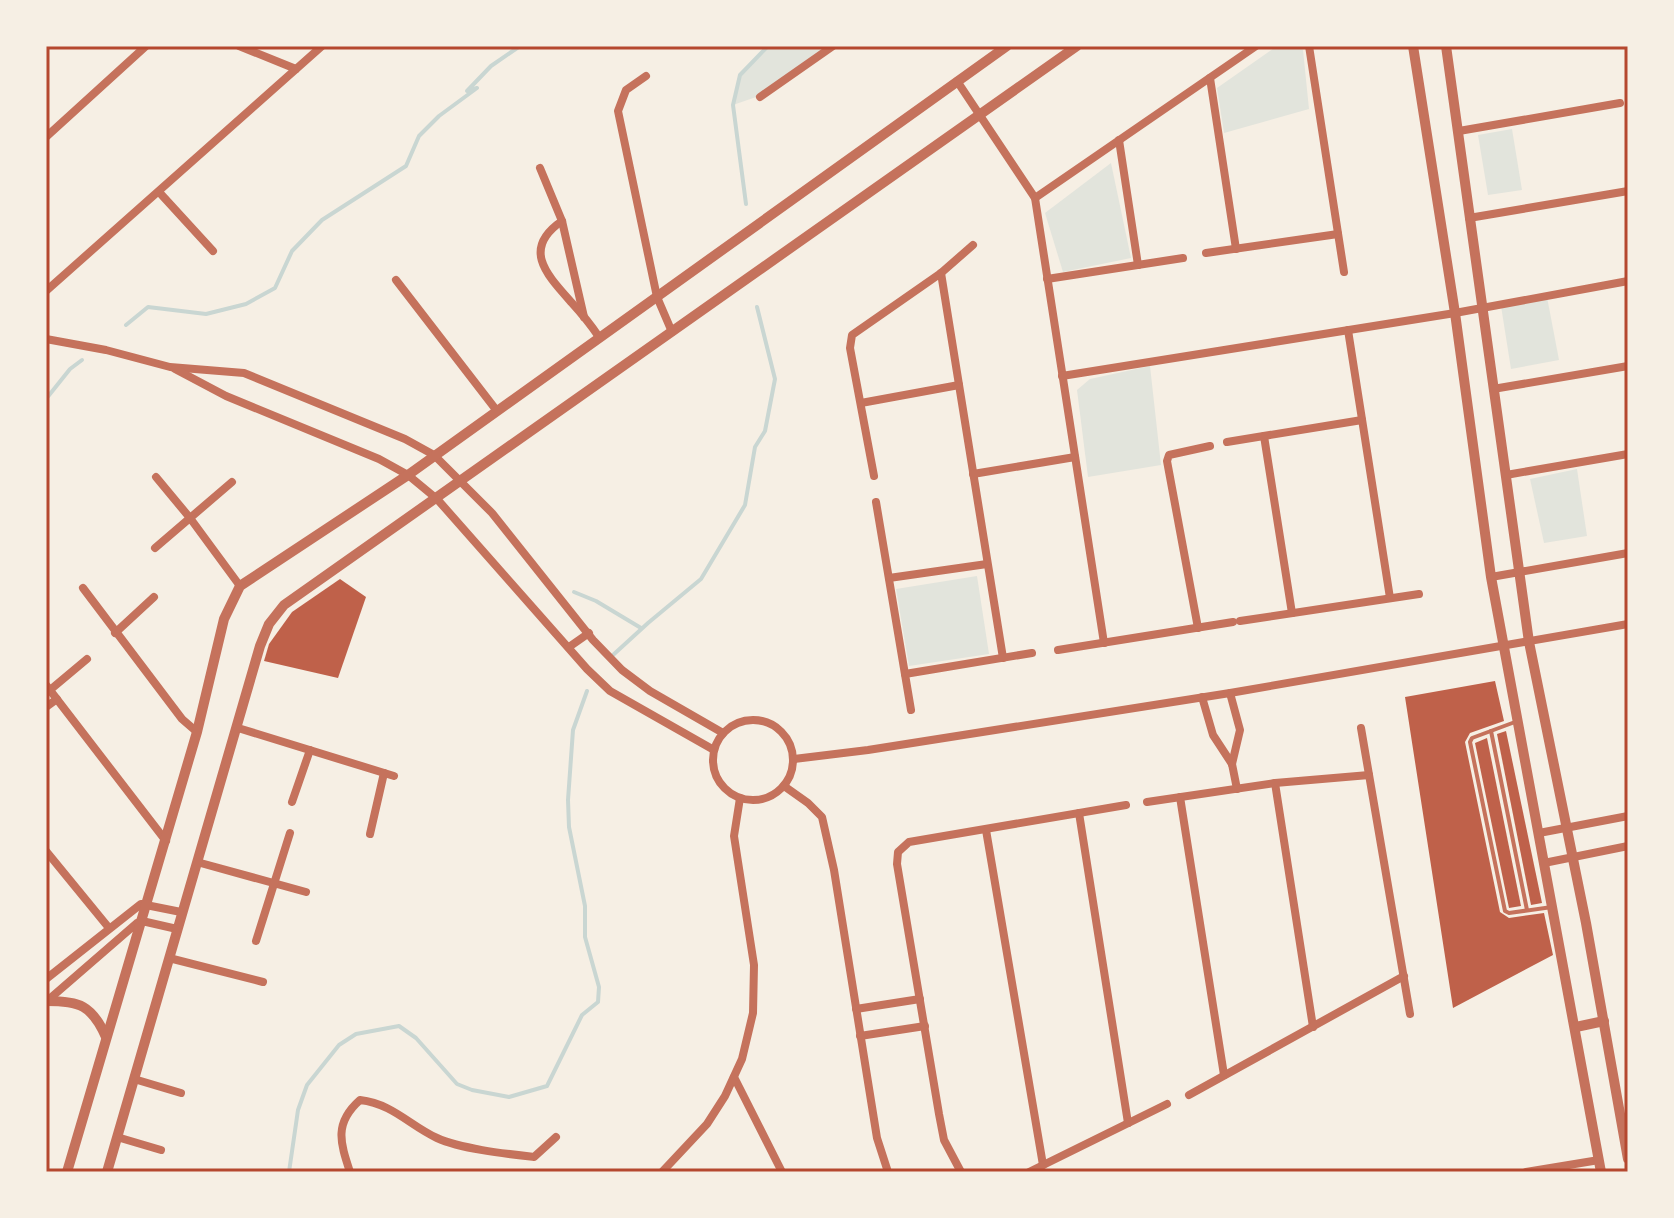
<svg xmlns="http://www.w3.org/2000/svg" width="1674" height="1218" font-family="'PT Serif',serif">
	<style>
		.green { fill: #e2e4dc }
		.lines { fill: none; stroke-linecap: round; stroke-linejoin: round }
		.stream { stroke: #c9d6d2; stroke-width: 4 }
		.building { fill: #bf614a }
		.service { stroke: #c5725c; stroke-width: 4 }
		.minor { stroke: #c5725c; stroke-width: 8 }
		.tertiary { stroke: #c5725c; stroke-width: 10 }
		.neatline { fill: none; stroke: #b5482f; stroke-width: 3 }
	</style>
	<rect width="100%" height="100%" fill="#f6efe4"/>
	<g class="green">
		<polygon points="768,46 829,46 759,96 733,105 740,75"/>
		<polygon points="1277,46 1300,46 1303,50 1309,109 1224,133 1217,88"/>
		<polygon points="1512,129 1522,190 1488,195 1478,135"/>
		<polygon points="1111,163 1131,258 1063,272 1045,213"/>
		<polygon points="1547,297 1559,360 1511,369 1501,306"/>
		<polygon points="1150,366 1161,465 1088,477 1077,390 1090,379"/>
		<polygon points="1577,469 1587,536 1544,543 1530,479"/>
		<polygon points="977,576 989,654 909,666 896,589"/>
	</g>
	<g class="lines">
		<g class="stream">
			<polyline points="746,204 733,105 740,75 768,46"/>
			<polyline points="126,325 148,307 206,314 246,304 275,288 292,251 322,220 406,166 419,136 439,116 477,88 467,91 491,66 520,46"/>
			<polyline points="46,399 70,369 82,360"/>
			<polyline points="574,592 596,601 641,628"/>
			<polyline points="613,655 648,623 701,579 745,505 755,447 765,431 775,379 757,307"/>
			<polyline points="289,1172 298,1110 307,1085 339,1045 356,1034 399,1026 416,1038 457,1084 472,1090 509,1097 547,1086 582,1015 598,1002 599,987 585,937 585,906 569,827 568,800 573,730 587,691"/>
		</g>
	</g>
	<g class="building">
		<polygon points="340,579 366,597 338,678 264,661 269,644 292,612"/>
		<polygon points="1495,681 1504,721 1470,733 1465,742 1500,912 1509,918 1544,913 1553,955 1453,1008 1405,697"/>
		<polygon points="1506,731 1542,903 1531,905 1497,734"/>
		<polygon points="1487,738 1521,906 1509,908 1475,743"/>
	</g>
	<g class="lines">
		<g class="service">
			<polyline points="1515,722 1472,738 1470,742 1505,911 1509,913 1552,907"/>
			<polyline points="1491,731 1527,910"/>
		</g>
		<g class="minor">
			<polyline points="239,46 296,69"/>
			<polyline points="1309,46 1344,272"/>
			<polyline points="646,76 626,90 618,111 657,297 672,332"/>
			<polyline points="1210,78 1236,249"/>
			<polyline points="957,81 1035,198 1104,643"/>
			<polyline points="760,97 833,46"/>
			<polyline points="1459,131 1620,103"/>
			<polyline points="46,137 146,46"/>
			<polyline points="1119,140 1138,265"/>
			<polyline points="540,168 562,221 584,317"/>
			<polyline points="159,192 213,251"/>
			<polyline points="1035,198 1256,46"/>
			<polyline points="1469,218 1628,191"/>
			<path d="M562 221C521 249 547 275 572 303 582 314 591 325 599 337"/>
			<polyline points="1206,253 1338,234"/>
			<polyline points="941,273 1003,658"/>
			<polyline points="1047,279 1183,258"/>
			<polyline points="396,280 497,411"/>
			<polyline points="46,291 322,46"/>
			<polyline points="1348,330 1390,598"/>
			<polyline points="46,339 106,350 170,367 244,373 405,439 434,455 492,513 593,640 622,670 650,691 723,733"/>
			<polyline points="175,369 226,396 379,459 408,475 437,499 587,669 610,691 714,750"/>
			<polyline points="1062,376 1455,313 1628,281"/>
			<polyline points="1493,389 1628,366"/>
			<polyline points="861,403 959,385"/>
			<polyline points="1264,436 1292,613"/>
			<polyline points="1227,442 1362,420"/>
			<polyline points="973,474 1075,457"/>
			<polyline points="1506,475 1628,454"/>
			<polyline points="874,476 850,348 852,335 941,273 973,245"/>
			<polyline points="156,477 190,518 240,586"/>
			<polyline points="876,502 911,710"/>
			<polyline points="155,548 232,482"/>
			<polyline points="1491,577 1628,553"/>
			<polyline points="889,578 987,564"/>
			<polyline points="83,588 182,719 197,732"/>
			<polyline points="1240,621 1419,594"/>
			<polyline points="1198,628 1167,461 1169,455 1210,446"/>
			<polyline points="115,633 154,597"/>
			<polyline points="569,647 589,633"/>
			<polyline points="1058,650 1233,622"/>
			<polyline points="905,674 1032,653"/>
			<polyline points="46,685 166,841"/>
			<polyline points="50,690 87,659"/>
			<polyline points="1230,693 1240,730 1232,764"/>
			<polyline points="1202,697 1213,735 1232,764 1237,789"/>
			<polyline points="46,707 57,699"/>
			<circle cx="753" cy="760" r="40"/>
			<polyline points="238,728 394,776"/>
			<polyline points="1361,728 1410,1014"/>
			<polyline points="794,759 868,750 1230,693 1628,624"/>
			<polyline points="1275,783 1313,1027"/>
			<polyline points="784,786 808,803 822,817 834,870 877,1138 888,1172"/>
			<polyline points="1180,797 1224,1075"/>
			<polyline points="292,802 310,750"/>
			<polyline points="1147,802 1275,783 1369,775"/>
			<polyline points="1079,813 1128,1123"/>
			<polyline points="986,830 1043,1165"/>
			<polyline points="1539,833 1628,816"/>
			<polyline points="370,834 384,773"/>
			<polyline points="46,851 109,928"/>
			<polyline points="197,862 306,892"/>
			<polyline points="1544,863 1628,846"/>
			<polyline points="256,941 290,833"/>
			<polyline points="169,958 263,982"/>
			<polyline points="46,979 141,904 181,912"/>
			<polyline points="47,1001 137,923 142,921 177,929"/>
			<polyline points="856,1009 920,999"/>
			<polyline points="860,1036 925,1026"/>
			<polyline points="734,1077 782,1172"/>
			<polyline points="134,1079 181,1093"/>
			<polyline points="1189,1095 1404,976"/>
			<polyline points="117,1137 161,1150"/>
			<path d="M350 1172C340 1142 334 1123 360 1100 393 1104 409 1125 437 1138 461 1149 508 1154 534 1157L556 1137"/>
			<polyline points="662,1172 707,1124 725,1096 742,1059 753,1013 754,965 734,836 740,798"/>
			<polyline points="961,1172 944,1140 939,1114 897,864 898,852 909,842 1126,805"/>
			<polyline points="1029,1172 1167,1104"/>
			<polyline points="1526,1172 1599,1160"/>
		</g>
		<g class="tertiary">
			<polyline points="1413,46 1455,313 1491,577 1601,1172"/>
			<polyline points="1446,46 1529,642 1586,923 1628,1159"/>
			<path d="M47 1001C79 1001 92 1005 106 1037"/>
			<polyline points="1576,1027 1604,1021"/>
			<polyline points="67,1172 197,732 224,619 240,586 408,475 1007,46"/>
			<polyline points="107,1172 260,646 269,624 284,605 1077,46"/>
		</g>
	</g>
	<rect width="1674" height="1218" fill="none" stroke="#f6efe4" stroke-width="96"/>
	<rect x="48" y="48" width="1578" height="1122" class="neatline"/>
</svg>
